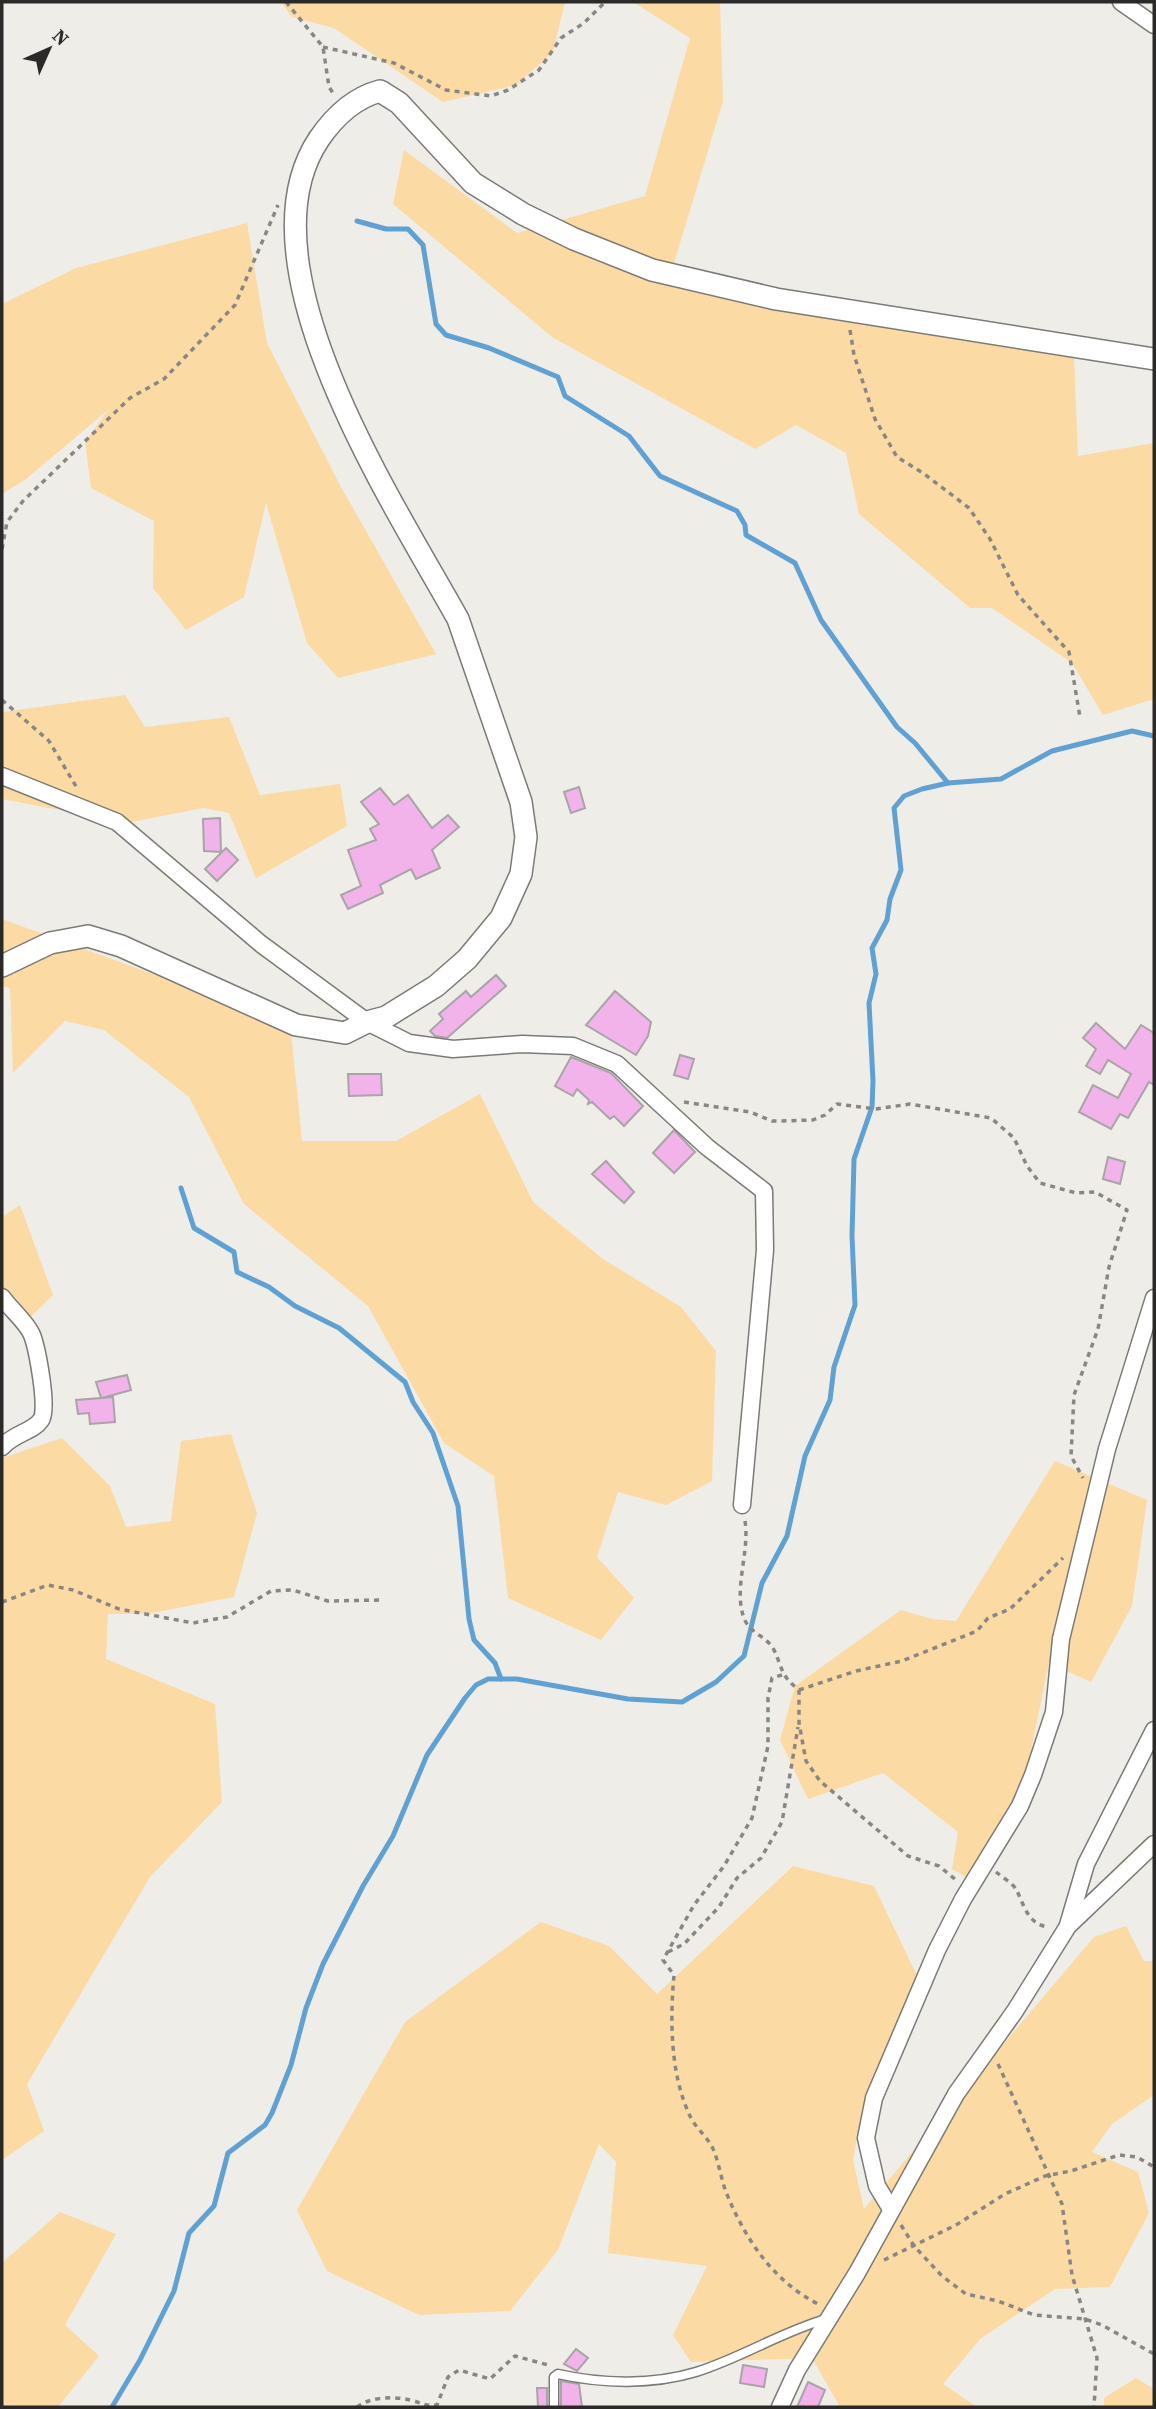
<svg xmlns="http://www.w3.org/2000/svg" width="1156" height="2409" font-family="'Source Serif 4',serif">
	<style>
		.green { fill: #fbdaa4 }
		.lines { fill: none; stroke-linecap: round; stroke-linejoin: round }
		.stream { stroke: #60a1d4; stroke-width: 5 }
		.building { fill: #f1b3ea; stroke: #a8a4a7; stroke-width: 2 }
		.service-casing { stroke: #7c7a76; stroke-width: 11 }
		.minor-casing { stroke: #7c7a76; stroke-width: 19 }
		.tertiary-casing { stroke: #7c7a76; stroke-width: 24 }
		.path { stroke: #898784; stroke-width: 3.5; stroke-dasharray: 5 5; stroke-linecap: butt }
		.service { stroke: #fff; stroke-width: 8 }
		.minor { stroke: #fff; stroke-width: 16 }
		.tertiary { stroke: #fff; stroke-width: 21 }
	</style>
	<rect width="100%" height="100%" fill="#efede8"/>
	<g class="green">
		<polygon points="281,2 565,2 553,52 516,85 443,102 334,28 292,17"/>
		<polygon points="633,2 720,2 723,101 668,283 1074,356 1078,456 1154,443 1154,699 1103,715 1072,663 992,608 970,608 859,514 846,453 796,425 755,449 552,337 393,204 404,150 517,233 645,196 690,38"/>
		<polygon points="247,223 267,343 341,487 436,654 338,678 307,643 266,503 244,597 186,630 153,588 154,521 91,488 85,442 108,410 26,479 2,494 2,304 76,268"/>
		<polygon points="125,695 145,727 229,717 260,795 340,784 347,826 256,878 229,813 203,808 127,823 2,799 2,712"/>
		<polygon points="2,919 161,977 291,1032 302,1141 396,1141 480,1094 533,1202 603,1259 681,1307 716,1351 712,1481 666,1505 618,1492 597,1557 634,1598 601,1640 508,1598 494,1476 444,1443 368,1306 244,1204 189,1097 104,1030 65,1021 13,1073 10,988 2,986"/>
		<polygon points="20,1205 53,1295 22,1325 2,1312 2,1217"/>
		<polygon points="231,1434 257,1513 234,1597 147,1614 108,1614 106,1659 215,1704 222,1802 150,1877 27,2084 44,2131 2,2160 2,1458 62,1438 110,1486 126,1527 171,1521 181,1441"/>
		<polygon points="1055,1461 1147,1500 1132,1606 1091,1682 1049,1663 1024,1784 974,1882 952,1869 958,1832 883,1773 808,1799 780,1740 795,1686 901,1610 932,1619 956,1621"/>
		<polygon points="793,1866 874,1886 922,1986 864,2101 853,2160 864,2209 1094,1937 1126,1926 1144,1961 1154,1961 1154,2095 1112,2124 1092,2152 1138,2172 1149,2213 1110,2287 1055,2289 980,2339 943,2384 977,2407 840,2407 812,2358 691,2362 673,2335 707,2266 608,2253 616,2162 599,2144 558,2250 510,2311 419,2315 327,2271 297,2210 405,2022 541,1922 609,1946 657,1994"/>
		<polygon points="60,2212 116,2234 65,2325 99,2356 58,2407 2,2407 2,2263"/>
		<polygon points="1136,2378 1154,2389 1154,2407 1104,2407 1104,2398"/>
	</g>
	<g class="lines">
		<g class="stream">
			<polyline points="357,221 386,229 408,229 423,245 436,324 446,335 489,348 558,377 565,396 629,436 660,476 737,511 745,525 746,535 795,563 821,620 897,727 915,743 948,783"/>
			<polyline points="181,1188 194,1228 234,1252 237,1272 269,1287 295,1306 339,1328 405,1382 413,1402 433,1433 458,1506 469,1619 474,1640 495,1663 501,1679"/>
			<polyline points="112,2407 140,2360 174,2291 189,2233 214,2206 228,2153 265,2125 272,2113 291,2065 306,2008 323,1964 363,1886 393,1836 427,1755 465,1698 476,1685 488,1679 517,1679 628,1699 682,1702 716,1682 744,1656 762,1583 787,1536 805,1456 830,1400 834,1367 855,1305 852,1236 854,1159 872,1107 873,1081 869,1003 876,974 872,948 887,920 890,899 901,870 894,808 904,796 922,789 948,783 1001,779 1052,751 1132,731 1154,736"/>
		</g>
	</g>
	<g class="building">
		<polygon points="579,787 585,808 571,813 564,792"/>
		<polygon points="380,788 394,805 408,795 432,828 448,815 459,827 432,850 440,868 416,879 411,869 380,885 383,893 348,909 341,895 361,886 348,850 376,840 370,829 379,824 361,802"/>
		<polygon points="220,818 221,852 204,851 203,819"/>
		<polygon points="226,848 238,860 217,881 205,869"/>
		<polygon points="496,975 506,986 447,1038 435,1036 430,1031 443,1019 439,1014 466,991 471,997"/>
		<polygon points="615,991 651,1022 648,1036 636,1055 586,1025"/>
		<polygon points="1096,1023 1125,1049 1141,1025 1154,1033 1154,1085 1149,1082 1128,1118 1120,1114 1111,1129 1079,1112 1093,1085 1118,1098 1131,1074 1108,1060 1100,1074 1086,1066 1096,1049 1083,1038"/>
		<polygon points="680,1055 694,1059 688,1079 674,1075"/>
		<polygon points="571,1057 611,1073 643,1106 624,1126 614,1116 610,1119 592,1102 588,1104 589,1100 577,1089 573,1096 555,1086"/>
		<polygon points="348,1074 381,1074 382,1095 349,1096"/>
		<polygon points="674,1130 695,1152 674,1173 653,1153"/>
		<polygon points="1108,1157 1125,1162 1120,1184 1103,1179"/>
		<polygon points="606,1161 634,1192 624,1203 592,1174"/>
		<polygon points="127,1375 131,1390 102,1398 113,1397 115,1422 90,1424 89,1413 78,1414 76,1400 101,1398 96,1382"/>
		<polygon points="576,2349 588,2358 577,2371 564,2364"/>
		<polygon points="743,2365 767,2369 764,2387 740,2383"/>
		<polygon points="561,2381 579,2384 582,2407 561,2407"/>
		<polygon points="808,2382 825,2390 818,2407 797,2407"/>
		<polygon points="537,2388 547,2388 547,2407 538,2407"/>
	</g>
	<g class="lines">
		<g class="service-casing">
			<path id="service" d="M554 2407V2377L558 2374C602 2384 653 2385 696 2372 741 2358 781 2332 826 2319"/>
		</g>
		<g class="minor-casing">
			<g id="minor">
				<polyline points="1121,2 1154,25"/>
				<polyline points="2,776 117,822 261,944 367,1022 409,1043 453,1049 522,1044 573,1046 617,1064 707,1147 764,1191 765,1250 742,1505"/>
				<path d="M2 1297C10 1309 27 1322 32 1335 37 1348 49 1410 41 1420 33 1432 14 1433 2 1447"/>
				<polyline points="1068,1925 1086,1864 1154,1730"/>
				<polyline points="891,2209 877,2186 866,2138 874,2098 937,1950 963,1899 1020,1806 1033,1775 1054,1712 1061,1639 1107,1449 1154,1298"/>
				<polyline points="780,2407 797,2370 857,2273 956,2094 1015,2011 1068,1926 1154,1844"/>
			</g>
		</g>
		<g class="tertiary-casing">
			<path id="tertiary" d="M2 966 50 943 88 936 121 946 296 1025 345 1033 367 1022 386 1017 436 986 467 959 501 918 521 874 526 837 521 802 458 619C396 507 235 264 319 139 334 117 354 98 380 91L399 103 473 183 523 214 574 239 652 270 776 299 1154 359"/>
		</g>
		<g class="path">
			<polyline points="286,2 323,47 329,87 335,96"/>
			<polyline points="323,47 394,63 446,90 491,96 508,90 539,70 561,38 584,23 605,2"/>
			<polyline points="850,330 854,355 875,419 897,457 923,473 969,508 990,539 1018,595 1069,652 1080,717"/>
			<polyline points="2,549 7,522 23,501 130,398 164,379 235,305 278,205"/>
			<polyline points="2,700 49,741 77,788"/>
			<polyline points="684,1102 750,1112 772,1121 781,1121 813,1120 825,1115 837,1104 876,1109 910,1104 991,1118 1014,1138 1027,1166 1040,1183 1076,1193 1095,1192 1127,1210 1109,1267 1098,1329 1074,1395 1071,1456 1083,1478"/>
			<path d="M745 1521C750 1552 733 1589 744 1618 749 1633 768 1637 774 1650 783 1669 780 1675 799 1690V1723L806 1761 820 1781 908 1856 939 1866 956 1880"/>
			<polyline points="2,1602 48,1585 73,1590 119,1609 193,1623 227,1617 271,1591 293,1590 328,1601 384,1600"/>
			<path d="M782 1675 772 1678 768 1698V1746L752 1818 724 1866 694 1905 663 1960 674 1975C670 2020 670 2074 690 2116 696 2129 709 2138 714 2151 719 2164 721 2178 726 2192 745 2239 773 2281 818 2304"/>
			<polyline points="799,1690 856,1671 902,1661 977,1631 988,1618 1010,1609 1063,1558"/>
			<path d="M996 1872C1002 1877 1014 1884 1017 1891 1024 1905 1028 1925 1049 1927"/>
			<polyline points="668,1952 684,1944 719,1907 737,1878 761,1858 782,1822 798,1727"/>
			<polyline points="998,2064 1062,2204 1072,2275 1097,2358 1094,2407"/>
			<polyline points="901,2225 914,2246 942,2276 966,2294 998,2301 1034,2315 1085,2319 1102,2325 1154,2354"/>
			<polyline points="884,2260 956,2225 1005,2194 1045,2176 1071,2171 1119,2155 1137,2157 1154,2167"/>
			<path d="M357 2407C370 2397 393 2396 410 2400 421 2402 425 2407 437 2405L448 2377 459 2370 490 2379 515 2356 548 2365"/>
		</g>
		<use href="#service" class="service"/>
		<use href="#minor" class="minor"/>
		<use href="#tertiary" class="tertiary"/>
	</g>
	<rect width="1156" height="2409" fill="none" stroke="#2b2a28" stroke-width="7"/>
	<g transform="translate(49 49) rotate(45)" stroke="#efede8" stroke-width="5" paint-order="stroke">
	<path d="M0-5L12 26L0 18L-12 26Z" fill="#2b2a28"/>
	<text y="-10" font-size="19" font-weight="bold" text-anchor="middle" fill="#2b2a28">N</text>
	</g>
</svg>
